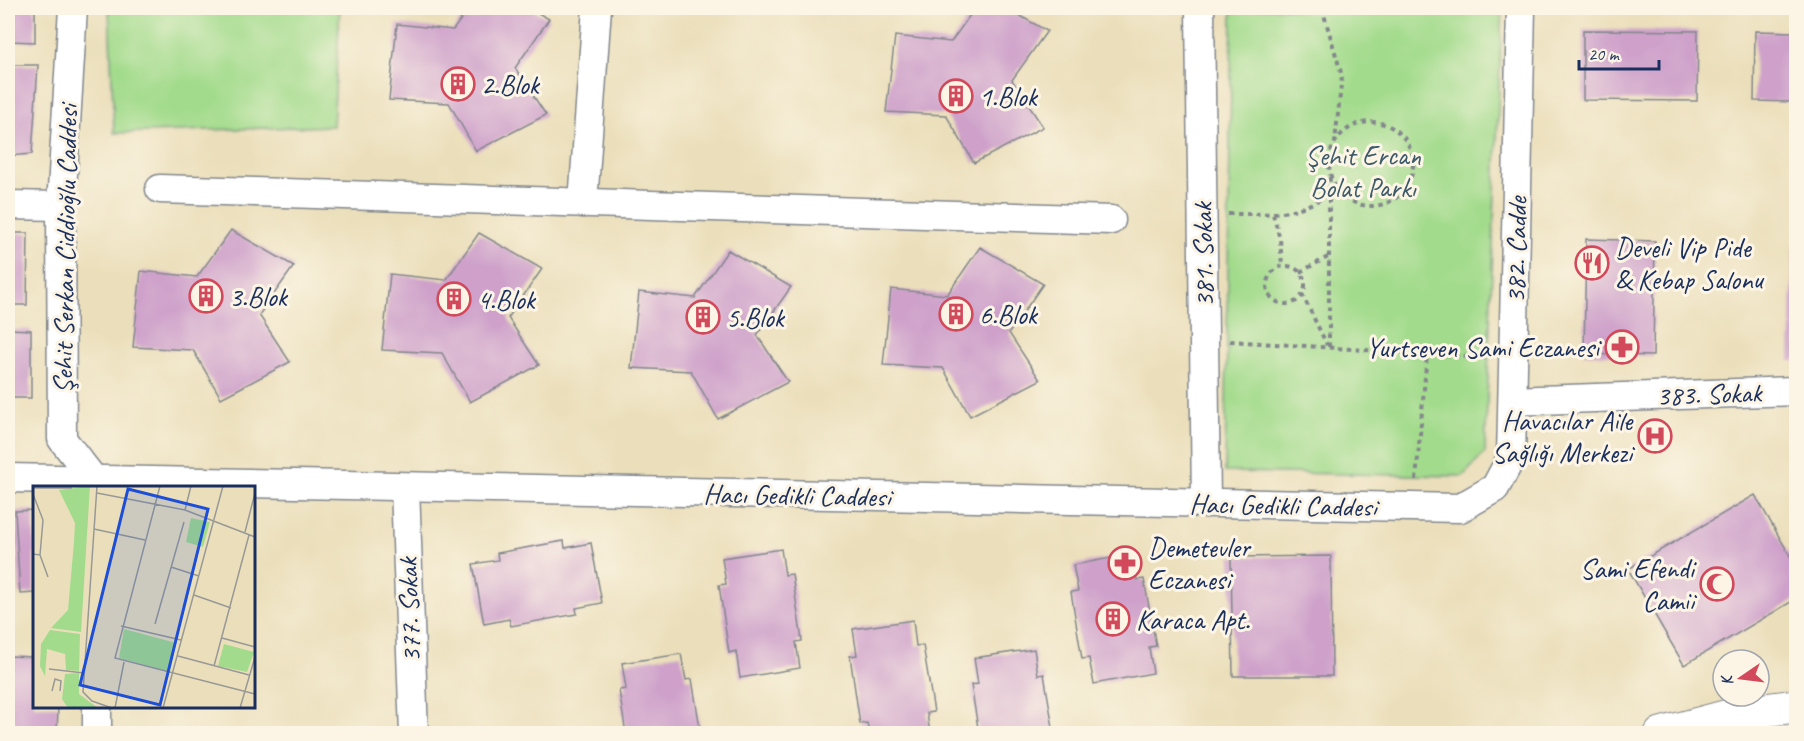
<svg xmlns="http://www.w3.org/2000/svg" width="1804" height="741" font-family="Caveat,sans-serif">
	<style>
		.green { fill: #a3db8c; stroke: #5f8575; stroke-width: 1.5 }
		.building { fill: #cea0ca }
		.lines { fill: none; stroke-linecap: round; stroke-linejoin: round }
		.minor-casing { stroke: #83878c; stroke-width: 31 }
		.major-casing { stroke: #83878c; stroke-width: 35 }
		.path { stroke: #83878c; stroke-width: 4; stroke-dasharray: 4.5 4.5; stroke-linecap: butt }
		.minor { stroke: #fff; stroke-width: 28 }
		.major { stroke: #fff; stroke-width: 33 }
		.labels { text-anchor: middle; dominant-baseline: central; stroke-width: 6; stroke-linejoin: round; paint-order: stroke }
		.poi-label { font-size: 28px; fill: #1b2f5e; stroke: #fcf5e5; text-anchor: start }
		.park-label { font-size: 28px; fill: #3d5a6a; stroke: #fcf5e5 }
		.street-label { font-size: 28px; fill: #1b2f5e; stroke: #fcf5e5 }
		.inset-road { fill: none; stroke: #989996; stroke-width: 1.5 }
		.view { fill: #1d4ed8; fill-opacity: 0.15; stroke: #1d4ed8; stroke-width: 3 }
		.inset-edge { fill: none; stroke: #1b2f5e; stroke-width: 3 }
	</style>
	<rect width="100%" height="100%" fill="#fcf5e5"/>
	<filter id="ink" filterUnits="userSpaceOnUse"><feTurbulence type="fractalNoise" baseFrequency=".0167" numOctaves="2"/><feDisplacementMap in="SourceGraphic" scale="12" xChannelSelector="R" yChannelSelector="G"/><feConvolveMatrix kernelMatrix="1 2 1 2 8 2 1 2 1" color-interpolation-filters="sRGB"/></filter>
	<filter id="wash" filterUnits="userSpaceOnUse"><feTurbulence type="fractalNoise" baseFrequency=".008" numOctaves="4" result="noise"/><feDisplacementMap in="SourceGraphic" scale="24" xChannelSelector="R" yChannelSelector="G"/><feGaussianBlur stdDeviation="1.35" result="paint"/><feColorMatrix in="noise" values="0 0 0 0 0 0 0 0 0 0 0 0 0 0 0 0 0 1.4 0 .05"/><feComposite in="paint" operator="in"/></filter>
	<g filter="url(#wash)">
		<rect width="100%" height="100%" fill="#ebdfbb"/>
		<g class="green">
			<polygon points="109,8 340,8 333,126 114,133"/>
			<polygon points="1232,8 1502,8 1485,453 1463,476 1225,472"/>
		</g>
		<g id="blocks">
			<g class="building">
				<polygon points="8,8 35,8 35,42 8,41"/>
				<polygon points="469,8 529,8 549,19 515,68 546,115 476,151 449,103 389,100 397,24 453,30"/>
				<polygon points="975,8 1006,8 1047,31 1012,80 1043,127 974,163 946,115 886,112 895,36 951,42"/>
				<polygon points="1583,30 1698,31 1697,101 1583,100"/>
				<polygon points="1755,31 1796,32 1796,102 1754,101"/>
				<polygon points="8,65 38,65 32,154 8,156"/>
				<polygon points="231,230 294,266 259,315 290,362 221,398 193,350 133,347 141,271 197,277"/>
				<polygon points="8,233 28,233 27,305 8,305"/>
				<polygon points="479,233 542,269 508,318 539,365 470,402 442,353 382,350 390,274 446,280"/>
				<polygon points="1586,239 1655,241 1653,356 1584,354"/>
				<polygon points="1793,246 1796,247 1796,361 1790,361"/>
				<polygon points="980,247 1043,284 1009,333 1040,380 970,416 943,368 883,365 891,289 947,295"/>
				<polygon points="728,250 791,287 757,335 788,382 718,419 691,371 631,368 639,292 695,298"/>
				<polygon points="8,329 31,330 31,398 8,398"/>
				<polygon points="1755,495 1796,566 1796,599 1684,665 1628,569"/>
				<polygon points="34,510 34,593 20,594 15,511"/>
				<polygon points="564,541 565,548 591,543 602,603 576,608 577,614 511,626 509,619 484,624 473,564 498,560 497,553"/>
				<polygon points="781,549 785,575 792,574 802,641 796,642 800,668 740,678 736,651 729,653 719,585 726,584 722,558"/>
				<polygon points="1132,554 1137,580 1144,579 1156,646 1149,647 1153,673 1094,684 1089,658 1082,659 1071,592 1078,591 1073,565"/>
				<polygon points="1331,556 1332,676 1233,676 1231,557"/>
				<polygon points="913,620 916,646 923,645 934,712 927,713 930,734 869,734 867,723 860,724 850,656 857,655 853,629"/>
				<polygon points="1034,649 1038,675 1044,674 1054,734 979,734 971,685 978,684 974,658"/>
				<polygon points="681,654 686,680 692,679 701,734 626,734 619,690 626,689 622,663"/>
				<polygon points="8,656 34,657 34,706 58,706 57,733 8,731"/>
			</g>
		</g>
	</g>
	<g filter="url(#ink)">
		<use href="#blocks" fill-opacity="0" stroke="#83878c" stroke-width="1.5"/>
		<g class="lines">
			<g class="minor-casing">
				<g id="minor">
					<polyline points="73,8 61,206 62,439 94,480"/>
					<polyline points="1200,8 1206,503"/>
					<polyline points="160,189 1111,220"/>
					<polyline points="583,203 597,8"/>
					<polyline points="8,205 61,206"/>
					<polyline points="1513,401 1796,391"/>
					<polyline points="8,478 1460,508 1495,488 1511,458 1521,8"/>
					<polyline points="405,487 414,734"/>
					<polyline points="97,706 97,734"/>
				</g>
			</g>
			<g class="major-casing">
				<polyline id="major" points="1661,734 1740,713 1796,706"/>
			</g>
			<g class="path">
				<polyline points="1322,8 1342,76 1335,142"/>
				<circle cx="1371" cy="164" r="42"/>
				<path d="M1228 214C1267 214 1295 216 1329 194L1330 175"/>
				<polyline points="1273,214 1280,239 1282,266"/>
				<circle cx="1286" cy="285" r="19"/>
				<polyline points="1300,272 1328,257"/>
				<polyline points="1302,294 1327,345"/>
				<polyline points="1230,341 1486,358"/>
				<polyline points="1329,347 1329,194"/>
				<polyline points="1416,480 1427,354"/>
			</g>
			<use href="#minor" class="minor"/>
			<use href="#major" class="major"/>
		</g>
	</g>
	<defs>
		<g id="building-ring" transform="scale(1.725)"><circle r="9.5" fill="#fcf5e5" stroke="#d1495b" stroke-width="1.5"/><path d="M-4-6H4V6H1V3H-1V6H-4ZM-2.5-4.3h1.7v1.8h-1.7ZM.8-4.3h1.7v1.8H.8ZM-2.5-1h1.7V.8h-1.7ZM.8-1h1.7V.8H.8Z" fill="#d1495b"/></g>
		<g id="restaurant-ring" transform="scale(1.725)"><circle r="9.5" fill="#fcf5e5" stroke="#d1495b" stroke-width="1.5"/><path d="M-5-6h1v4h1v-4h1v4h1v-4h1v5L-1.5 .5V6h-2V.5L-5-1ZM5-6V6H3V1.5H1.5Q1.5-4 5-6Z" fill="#d1495b"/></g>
		<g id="pharmacy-ring" transform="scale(1.725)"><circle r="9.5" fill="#fcf5e5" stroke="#d1495b" stroke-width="1.5"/><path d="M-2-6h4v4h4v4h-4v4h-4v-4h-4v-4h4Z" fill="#d1495b"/></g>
		<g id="hospital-ring" transform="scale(1.725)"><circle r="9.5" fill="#fcf5e5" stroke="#d1495b" stroke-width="1.5"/><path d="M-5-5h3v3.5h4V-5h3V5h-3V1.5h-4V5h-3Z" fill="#d1495b"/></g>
		<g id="mosque-ring" transform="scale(1.725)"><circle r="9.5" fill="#fcf5e5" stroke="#d1495b" stroke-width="1.5"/><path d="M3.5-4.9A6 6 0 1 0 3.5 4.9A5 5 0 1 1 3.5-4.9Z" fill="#d1495b"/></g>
	</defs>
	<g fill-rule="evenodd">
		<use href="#building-ring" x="458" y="84"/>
		<use href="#building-ring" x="956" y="96"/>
		<use href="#restaurant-ring" x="1592" y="263"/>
		<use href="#building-ring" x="206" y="296"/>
		<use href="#building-ring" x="454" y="299"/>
		<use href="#building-ring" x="956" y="314"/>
		<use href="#building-ring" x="703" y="317"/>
		<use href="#pharmacy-ring" x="1622" y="347"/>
		<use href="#hospital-ring" x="1655" y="436"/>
		<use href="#pharmacy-ring" x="1125" y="563"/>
		<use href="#mosque-ring" x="1717" y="584"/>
		<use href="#building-ring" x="1113" y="619"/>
	</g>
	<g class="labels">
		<g class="poi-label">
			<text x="481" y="84">2.Blok</text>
			<text x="979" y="96">1.Blok</text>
			<text x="1615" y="247">Develi Vip Pide<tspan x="1615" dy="32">&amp; Kebap Salonu</tspan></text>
			<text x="229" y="296">3.Blok</text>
			<text x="477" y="299">4.Blok</text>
			<text x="979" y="314">6.Blok</text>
			<text x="726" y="317">5.Blok</text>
			<text x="1599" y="347" text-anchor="end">Yurtseven Sami Eczanesi</text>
			<text x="1632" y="420" text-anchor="end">Havacılar Aile<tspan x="1632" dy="32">Sağlığı Merkezi</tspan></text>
			<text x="1148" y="547">Demetevler<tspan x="1148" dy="32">Eczanesi</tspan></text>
			<text x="1694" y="568" text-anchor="end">Sami Efendi<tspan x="1694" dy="32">Camii</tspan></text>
			<text x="1136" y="619">Karaca Apt.</text>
		</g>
		<g class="park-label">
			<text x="1363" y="155">Şehit Ercan<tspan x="1363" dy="32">Bolat Parkı</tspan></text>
		</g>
		<g class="street-label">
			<text transform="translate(65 249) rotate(-89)">Şehit Serkan Ciddioğlu Caddesi</text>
			<text transform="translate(1516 250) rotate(-89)">382. Cadde</text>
			<text transform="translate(1203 255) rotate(-91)">381. Sokak</text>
			<text transform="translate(1709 394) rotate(-2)">383. Sokak</text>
			<text transform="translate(797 495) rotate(1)">Hacı Gedikli Caddesi</text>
			<text transform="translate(1283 505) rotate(1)">Hacı Gedikli Caddesi</text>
			<text transform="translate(409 610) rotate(-92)">377. Sokak</text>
		</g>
	</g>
	<g transform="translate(33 486)">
		<rect width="222" height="222" fill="#ebdfbb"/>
		<path d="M57 0 48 146 18 142 35 124 41 56 42 37 26 4ZM158 32 177 36 170 61 153 56ZM91 143 143 157 137 186 86 172ZM17 144 47 148 46 185 33 184 32 168 14 163 12 190 7 180 8 158ZM191 158 221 166 214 186 185 180ZM46 187V208L65 222H35L29 213 32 188Z" fill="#a3db8c"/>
		<path class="inset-road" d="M64 0 50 206 59 215 79 222M127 0 82 172 222 208M0 2H39M64 7 152 24 222 51M0 8 10 34 7 69 0 68M152 24 158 0M61 43 112 54M212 46 222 7M7 69 15 91M138 81 166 90M161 109 198 122M122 138 151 36M88 140 148 154M189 152 222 161M145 170 216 189M181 180 216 49M16 183 51 187M19 205 22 193 28 195 27 205M82 222 91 176M130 222 190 0M207 222 222 171"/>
		<path class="view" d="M95 3 175 23 127 219 47 199Z"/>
		<rect width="222" height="222" class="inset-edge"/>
	</g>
	<rect width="1804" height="741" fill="none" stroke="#fcf5e5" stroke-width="30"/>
	<g transform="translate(1741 678) rotate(256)"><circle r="28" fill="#fcf5e5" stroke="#a2a6af" stroke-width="1.5"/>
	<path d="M0-4.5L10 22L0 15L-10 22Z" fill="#d1495b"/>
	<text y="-9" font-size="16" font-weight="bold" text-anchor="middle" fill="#1b2f5e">K</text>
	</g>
	<path d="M1579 60v9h80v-9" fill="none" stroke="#1b2f5e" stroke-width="3"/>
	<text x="1588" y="60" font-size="18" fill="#1b2f5e" stroke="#fcf5e5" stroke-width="4.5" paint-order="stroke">20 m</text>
</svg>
